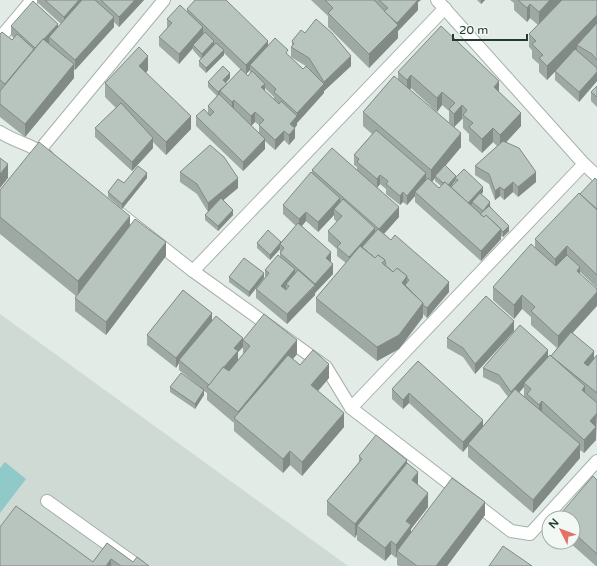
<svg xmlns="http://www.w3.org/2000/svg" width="597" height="566" font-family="'Varela Round',sans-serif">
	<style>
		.built { fill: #d0dad4 }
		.water { fill: #8fcac9 }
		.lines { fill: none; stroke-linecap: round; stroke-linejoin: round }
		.minor-casing { stroke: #a5b2ab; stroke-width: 14 }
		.minor { stroke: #fff; stroke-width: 12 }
		.wall { fill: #9ea9a3; fill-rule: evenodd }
		.shaded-wall { fill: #818a85 }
		.building { fill: #b8c5be; stroke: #818a85 }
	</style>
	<rect width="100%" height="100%" fill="#e2ebe5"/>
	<polygon class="built" points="0,314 348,566 0,566"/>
	<polygon class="water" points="5,462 26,479 0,513 0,468"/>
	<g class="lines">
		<g class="minor-casing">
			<g id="minor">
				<polyline points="437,0 584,164 597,176"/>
				<polyline points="0,38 32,0"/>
				<path d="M0 132C15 142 33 145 47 156"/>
				<polyline points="39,151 164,0"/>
				<polyline points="118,212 193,271 326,367 351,408 511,531 530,534 597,461"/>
				<polyline points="193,271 445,8"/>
				<polyline points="351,408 584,164"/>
				<polyline points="47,501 138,566"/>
			</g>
		</g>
		<use href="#minor" class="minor"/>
	</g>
	<g class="wall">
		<polygon points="37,0 144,0 119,27 114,22 114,27 75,70 74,69 74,78 25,137 0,117 0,34 12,40 14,38 11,35 11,26 58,28 61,24 37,2"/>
		<polygon points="311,0 421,0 418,2 418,10 398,31 398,38 369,68 328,27 328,16"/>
		<polygon points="477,0 485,0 481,4"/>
		<polygon points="510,0 597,0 597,81 579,102 555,80 555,71 547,80 539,72 539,64 532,58 532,50 529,47 529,34 538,25 530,18 527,22 514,10 514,3"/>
		<path d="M227 1 268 45 288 55 303 69 311 72 309 68 291 57V47L292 46V41L351 66 324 91V93L297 123V125L295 128V138L289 145 284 140 275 150 265 141V149L243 171 196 126V116L208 113V106L217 96 208 87V82L230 78 226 83 227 84 241 70 224 53V55L206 73 199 66V61L201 59 193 50V48L179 64 159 46V37L167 28V19L187 12V9ZM250 70V74L248 76 246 74ZM265 88 274 97V99L265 91ZM255 122 259 125V133L251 126Z"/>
		<polygon points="148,70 146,73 191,129 166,155 153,142 153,148 132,171 95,137 95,128 116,108 105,97 105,83"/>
		<path d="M398 72 499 92 521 126 506 142 536 182 518 197 513 192 504 200 500 196 495 200 489 184 475 175V166L497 146 493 142 482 153 469 141V134L463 128V119H462L454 127 461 147 445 166 456 177 483 192 481 194 509 231 503 237 501 236V239L481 261 415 202V196L407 205 403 202 400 205 386 194V189L380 184 377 188 399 217 384 234 449 292 427 318 423 314V317L399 349 377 361 316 312V298L346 263 337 256V249L328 241V231L337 222 334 219V215L318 232 306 221 302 226 331 262 333 274 315 293V295L287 324 256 298V289L265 278V270L280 257V249L270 260 257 248V243L281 242 296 226 283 214V205L312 173V170L357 169V167L354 165V155L372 134 363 126V112L398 79ZM411 88 437 112 442 105 449 111V122L451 125 410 90ZM435 178V181L441 186 439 188 432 182ZM455 181V182L451 187Z"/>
		<polygon points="597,86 597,107 591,101 591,92"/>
		<polygon points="180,172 238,188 223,200 233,215 218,231 205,220 205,215 208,212 197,194 180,182"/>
		<polygon points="147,178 122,209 108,197 108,192"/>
		<path d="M597 180V288L580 272 573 333 594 359 597 355V403L591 398 596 427V440L584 453 580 450V458L533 513 468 457V446L463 452 409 403 403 409 392 399V389L418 361 483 426 508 397 499 385 483 377V368L548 357 551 356 557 348 531 325V317L522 309 514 319 493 300V287L535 247V239L580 194ZM524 387V397L519 392Z"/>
		<polygon points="0,190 130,225 166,256 106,335 75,311 75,298 76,296 0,234"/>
		<polygon points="229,277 264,278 249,297 229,282"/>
		<polygon points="212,321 243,347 238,352 238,360 243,354 243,340 297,354 293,359 300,365 329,378 318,391 344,427 302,476 290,465 283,473 234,431 234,423 207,400 207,393 204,391 204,395 195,409 170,392 170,387 200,387 179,370 179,363 176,368 147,345 147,335"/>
		<polygon points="514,331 475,374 463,357 447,348 447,338"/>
		<polygon points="359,456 407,463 418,485 428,507 411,529 411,532 485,515 447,566 399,566 397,565 397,556 396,558 391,554 385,561 357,540 357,534 355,538 327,515 327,501 359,462"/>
		<polygon points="597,480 597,566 596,566 569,542 573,542 573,518 557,518"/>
		<polygon points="107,543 133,562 149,566 0,566 93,562"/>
	</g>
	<g class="shaded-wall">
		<polygon points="79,0 82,0 82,6 64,27 64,17"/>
		<polygon points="135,0 144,0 119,27 119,17"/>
		<polygon points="417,0 421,0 418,2 418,10 398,31 398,38 369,68 369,54"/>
		<polygon points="481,0 485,0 481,4"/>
		<polygon points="550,0 563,0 539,25 539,12"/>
		<polygon points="530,4 530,18 527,22 527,8"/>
		<polygon points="597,15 597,28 577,45 577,49 547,80 547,66"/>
		<polygon points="114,17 114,27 75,70 75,60"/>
		<polygon points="58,24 58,33 49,37 49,43 36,58 36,48"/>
		<polygon points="203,27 203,36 193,45 193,48 179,64 179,54"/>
		<polygon points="214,41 214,46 202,59 202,54"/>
		<polygon points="268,41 268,50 250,65 250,70 246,74 246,65"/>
		<polygon points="224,50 224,55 206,73 206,68"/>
		<polygon points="148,56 148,70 139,80 139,66"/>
		<polygon points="351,56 351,66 324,91 324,93 297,123 297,125 290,133 290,124 297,116 297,113 324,84 324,82"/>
		<polygon points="74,64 74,78 25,137 25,124"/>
		<polygon points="597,72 597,81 579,102 579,92"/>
		<polygon points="230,73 230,78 223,85 223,80"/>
		<polygon points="411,75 411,88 407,94 407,80"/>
		<polygon points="499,81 499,95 494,87"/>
		<polygon points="227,84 220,91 220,95 218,97 218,92"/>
		<polygon points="265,84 265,93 261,87"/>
		<polygon points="442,92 442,105 437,112 437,98"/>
		<polygon points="234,100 234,110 232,112 232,102"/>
		<polygon points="462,105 462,119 454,127 454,114"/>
		<polygon points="255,112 255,122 251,126 251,116"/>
		<polygon points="521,113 521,126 500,149 500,135"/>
		<polygon points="191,116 191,129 166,155 166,142"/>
		<polygon points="295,128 295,138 289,145 289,135"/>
		<polygon points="493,128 493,142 482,153 482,139"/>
		<polygon points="284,131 284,140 275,150 275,140"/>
		<polygon points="461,133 461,147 436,177 435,176 435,178 431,183 431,170"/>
		<polygon points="153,138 153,148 132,171 132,162"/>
		<polygon points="265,139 265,149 243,171 243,162"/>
		<polygon points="8,164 8,178 0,188 0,174"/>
		<polygon points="536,172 536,182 518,197 518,187"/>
		<polygon points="147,173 147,178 122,209 122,204"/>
		<polygon points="426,173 426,183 415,192 415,196 407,205 407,196"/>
		<polygon points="380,175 380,184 377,188 377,179"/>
		<polygon points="456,176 455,181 447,191 447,186"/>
		<polygon points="238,178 238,188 208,213 208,203"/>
		<polygon points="513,182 513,192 504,200 504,190"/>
		<polygon points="483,187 483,192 473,203 472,202 472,204 468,208 468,203"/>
		<polygon points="500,187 500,196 495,200 495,191"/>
		<polygon points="403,192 403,202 400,205 400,196"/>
		<polygon points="340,198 340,207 334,209 334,215 318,232 318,222"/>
		<polygon points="490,202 490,207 483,216 483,211"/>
		<polygon points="399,207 399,217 379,239 379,229"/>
		<polygon points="233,210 233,215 218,231 218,226"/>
		<polygon points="306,212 306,221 299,229 299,219"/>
		<polygon points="130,216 130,233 78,298 78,281"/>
		<polygon points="509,226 509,231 503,237 503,232"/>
		<polygon points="375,228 375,237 349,267 349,257"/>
		<polygon points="501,229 501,239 481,261 481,251"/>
		<polygon points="166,242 166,256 106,335 106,322"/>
		<polygon points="280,244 280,249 270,260 270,255"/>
		<polygon points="567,246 567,260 555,272 555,259"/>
		<polygon points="331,252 331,262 326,268 326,258"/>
		<polygon points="333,264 333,274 315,293 315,295 287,324 287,314 315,286 315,284"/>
		<polygon points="580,267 580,281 577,271"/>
		<polygon points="295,269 295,279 286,284 286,289 281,296 281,286"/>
		<polygon points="264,273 264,278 249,297 249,292"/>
		<polygon points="407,276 407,289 402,283"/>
		<polygon points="449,282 449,292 427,318 427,308"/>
		<polygon points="597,292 597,306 558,349 558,336"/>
		<polygon points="522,295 522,309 514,319 514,305"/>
		<polygon points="423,303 423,317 399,349 377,361 377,347"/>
		<polygon points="212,313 212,322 179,360 179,363 176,368 176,358"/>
		<polygon points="514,321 514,331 475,374 475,364"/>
		<polygon points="243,338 243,347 238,352 238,361 213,391 234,348"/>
		<polygon points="297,340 297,354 240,423 238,421 238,412"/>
		<polygon points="548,350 548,359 524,383 524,387 511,402 511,392"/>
		<polygon points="594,351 594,361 584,373 584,363"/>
		<polygon points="329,364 329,378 311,399 311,385"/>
		<polygon points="585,386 585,400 582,390"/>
		<polygon points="204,390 204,395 195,409 195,404"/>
		<polygon points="409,393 409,403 403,409 403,400"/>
		<polygon points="542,401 542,414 539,418 539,405"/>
		<polygon points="344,413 344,427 302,476 302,462"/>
		<polygon points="597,413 596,440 584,453 584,440 590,421"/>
		<polygon points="483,420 483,430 468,444 468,446 463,452 463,442"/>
		<polygon points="580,444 580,458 533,513 533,500"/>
		<polygon points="290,451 290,465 283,473 283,459"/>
		<polygon points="407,460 407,474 357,526 357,534 355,538 355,524"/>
		<polygon points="418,472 418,485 412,480"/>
		<polygon points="428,493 428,507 411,529 411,539 397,551 397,556 396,558 396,545 406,521"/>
		<polygon points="485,502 485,515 447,566 436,566"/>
		<polygon points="391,541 391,554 385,561 385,548"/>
		<polygon points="111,559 111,566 106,566"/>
	</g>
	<g class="building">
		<polygon points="45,0 79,0 64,17"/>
		<polygon points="82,0 95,0 114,17 75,60 49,37"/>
		<polygon points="101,0 135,0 119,17"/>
		<polygon points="195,0 226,0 268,41 246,65 187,9"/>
		<polygon points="325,0 374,0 398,25 369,54 328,13 333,8"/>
		<polygon points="379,0 418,0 397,23 384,11 388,8"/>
		<polygon points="518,0 550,0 539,12 530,4 527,8"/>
		<polygon points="562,0 597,0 597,15 547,66 539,58 543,55 532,44 536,41 529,34"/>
		<polygon points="33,1 58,24 44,39 43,39 35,48 11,26"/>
		<polygon points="180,5 203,27 179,54 159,37 172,23 167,19"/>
		<polygon points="316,19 332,33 351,56 324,82 309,58 291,47 294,44 292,41 301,30 305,33"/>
		<polygon points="597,23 597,60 592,54 577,45"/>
		<polygon points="441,26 499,81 494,87 521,113 500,135 493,128 482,139 469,127 473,123 463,115 467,110 462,105 454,114 449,109 455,103 442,92 437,98 411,75 407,80 398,72"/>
		<polygon points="2,32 12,40 17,34 34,49 5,84 0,80 0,34"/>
		<polygon points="205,32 214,41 202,54 193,45"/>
		<polygon points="275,38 288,50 286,53 303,69 306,66 324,84 297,113 274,92 276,89 250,65"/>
		<polygon points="43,39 74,64 25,124 0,104 0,91"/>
		<polygon points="216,43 224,50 206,68 199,61"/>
		<polygon points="139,47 148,56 139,66 191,116 166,142 105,83"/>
		<polygon points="575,49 597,68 597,72 579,92 555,71"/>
		<polygon points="223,66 230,73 223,80 227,84 218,92 208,82"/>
		<polygon points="241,69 248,76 252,71 265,84 261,87 279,104 281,101 297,116 290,124 295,128 289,135 284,131 275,140 259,125 264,120 255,112 251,116 234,100 232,102 220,91"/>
		<polygon points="394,76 461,133 431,170 363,112"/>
		<polygon points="597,86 597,97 591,92"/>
		<polygon points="219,94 265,139 243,162 196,116 204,109 210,116 214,112 208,106"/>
		<polygon points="121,103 153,138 132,162 95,128"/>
		<polygon points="376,130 426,173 407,196 403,192 400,196 386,184 388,181 380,175 377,179 357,162 359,159 354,155"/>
		<polygon points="503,141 519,148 536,172 518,187 513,182 504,190 500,187 495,191 489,174 475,166"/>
		<polygon points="39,142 130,216 78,281 0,217 0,190"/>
		<polygon points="210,145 224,157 238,178 208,203 197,184 180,172"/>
		<polygon points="332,148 399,207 379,229 312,170"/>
		<polygon points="0,158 8,164 0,174"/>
		<polygon points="445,165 456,176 448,185 445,182 443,183 435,176"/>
		<polygon points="138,166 147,173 122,204 108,192 118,179 124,183"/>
		<polygon points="464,169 483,187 468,203 451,187 458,180 455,178"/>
		<polygon points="311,172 340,198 318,222 306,212 299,219 283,205"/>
		<polygon points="428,178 439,188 445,182 484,217 486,215 501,229 481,251 415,192"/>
		<polygon points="595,178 597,180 597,209 580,194"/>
		<polygon points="480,193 490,202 483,211 472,202"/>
		<polygon points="579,193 597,210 597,275 567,246 555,259 535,239"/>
		<polygon points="221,198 233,210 218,226 205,215"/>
		<polygon points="343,199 375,228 349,257 337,247 341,243 328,231 342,216 334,209"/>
		<polygon points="489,206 509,226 503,232 501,231 501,229 486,215 484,217 480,214"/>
		<polygon points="135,219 166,242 106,322 75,298"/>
		<polygon points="298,223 331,252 326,258 333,264 315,284 280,253 284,248 280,244"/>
		<polygon points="378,229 391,240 395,235 449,282 427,308 423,305 423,303 405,285 409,280 407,278 407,276 397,268 393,272 385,265 386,263 385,262 385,260 378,255 375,258 362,247"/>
		<polygon points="268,230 281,242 270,255 257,243"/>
		<polygon points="531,244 556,266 567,255 580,267 577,271 597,289 597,292 558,336 531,311 535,307 522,295 514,305 493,287"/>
		<polygon points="360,246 375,258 378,255 385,260 382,263 393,272 397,268 407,276 402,283 423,303 399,335 377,347 316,298"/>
		<polygon points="278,255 295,269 281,286 286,290 289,286 286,284 298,270 315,285 287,314 256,289 269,273 265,270"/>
		<polygon points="244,258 264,273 249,292 229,277"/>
		<polygon points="183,290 212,313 176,358 147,335"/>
		<polygon points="486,296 514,321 475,364 463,348 447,338"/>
		<polygon points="264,314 297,340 238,412 207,387 223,367 229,371 250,346 243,340"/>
		<polygon points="216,316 243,338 234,348 238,351 224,367 223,367 209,385 179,360"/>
		<polygon points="520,325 548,350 511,392 499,375 483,368"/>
		<polygon points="571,332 594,351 584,363 588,366 597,355 597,393 551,356"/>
		<polygon points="313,350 329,364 311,385 344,413 302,462 290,451 283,459 234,418 288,355 300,365"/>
		<polygon points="550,355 585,386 582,390 597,403 597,413 590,421 596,427 584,440 542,401 539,405 527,394 531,389 524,383"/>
		<polygon points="418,361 483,420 463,442 409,393 403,400 392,389"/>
		<polygon points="181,373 204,390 195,404 170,387"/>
		<polygon points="515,389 580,444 533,500 468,444"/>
		<polygon points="376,435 407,460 355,524 327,501 362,459 359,456"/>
		<polygon points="407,463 418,472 412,480 428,493 406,521 411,525 396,545 391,541 385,548 357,526"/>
		<polygon points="593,476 597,480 597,554 573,532 573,518 557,518"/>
		<polygon points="452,478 485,502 436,566 417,566 397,551"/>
		<polygon points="16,506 93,562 107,543 133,562 137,557 149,566 121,566 111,559 106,566 0,566 0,527"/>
		<polygon points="503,546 532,566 489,566"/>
	</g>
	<g transform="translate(561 530) rotate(312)"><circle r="19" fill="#f2f8f4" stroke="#a0aca6"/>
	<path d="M0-3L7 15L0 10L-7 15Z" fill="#e47067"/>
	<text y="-6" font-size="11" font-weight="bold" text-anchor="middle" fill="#243a30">N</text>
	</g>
	<path d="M453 34v6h74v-6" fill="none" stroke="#243a30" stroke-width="2"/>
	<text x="459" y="34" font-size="12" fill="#243a30" stroke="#f2f8f4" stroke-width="3" paint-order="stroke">20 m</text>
</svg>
